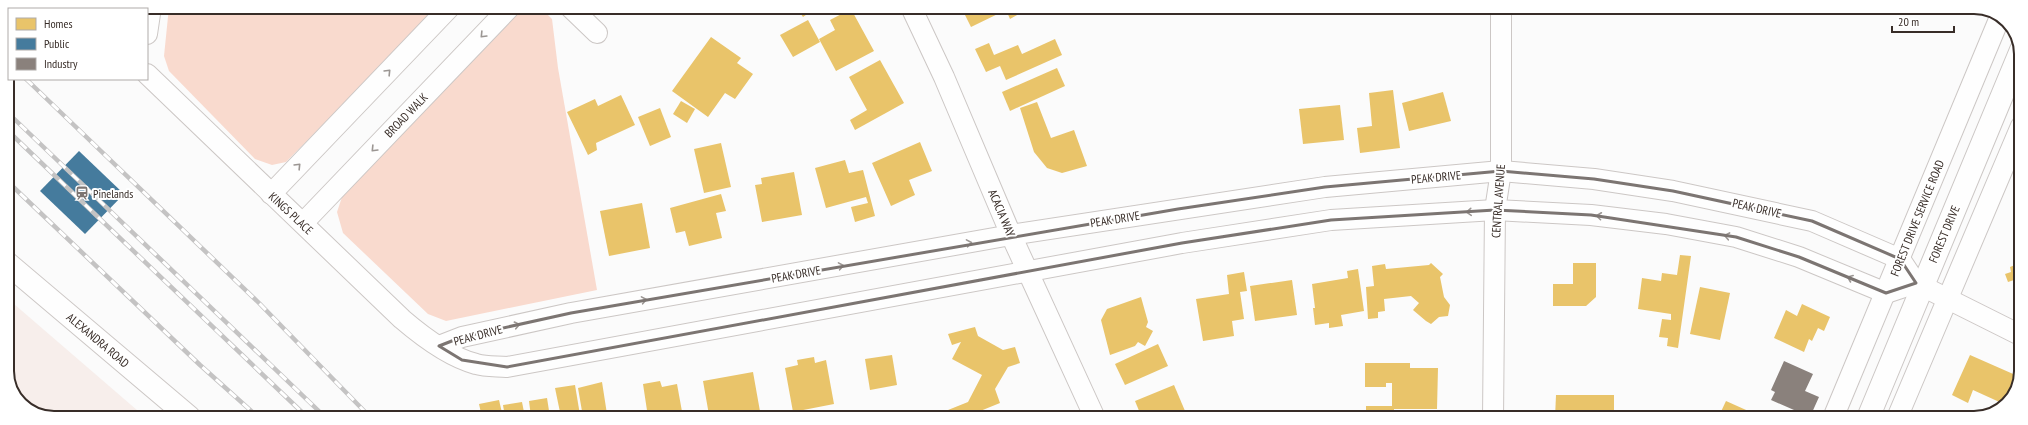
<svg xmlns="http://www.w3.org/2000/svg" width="2028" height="425" font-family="'PT Sans Narrow',sans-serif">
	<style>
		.built { fill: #f7eeeb }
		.green { fill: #f9dace }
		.homes { fill: #e9c46a }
		.public { fill: #457b9d }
		.industry { fill: #8a817c }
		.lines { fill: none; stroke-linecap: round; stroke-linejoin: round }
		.street-casing { stroke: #ccc7c5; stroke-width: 22 }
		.secondary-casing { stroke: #ccc7c5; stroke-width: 24 }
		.street { stroke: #fefefe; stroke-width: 20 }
		.secondary { stroke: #fefefe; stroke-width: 22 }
		.rail-casing { stroke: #c4c3c3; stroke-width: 4.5 }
		.rail { stroke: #fff; stroke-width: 3; stroke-dasharray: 9; stroke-linecap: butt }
		.oneway { stroke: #9b9693 }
		.marked { fill: none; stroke: #7c7572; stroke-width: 3; stroke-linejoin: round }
		.labels { text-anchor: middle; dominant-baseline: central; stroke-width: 4; stroke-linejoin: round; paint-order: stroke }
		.street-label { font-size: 12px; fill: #382d28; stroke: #fff }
		.poi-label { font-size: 12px; fill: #382d28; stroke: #fff; text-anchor: start }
		.rim { fill: none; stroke: #382d28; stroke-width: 2 }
	</style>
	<rect width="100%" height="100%" fill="#fbfbfb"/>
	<polygon class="built" points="7,298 145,417 45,417 19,402 7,377"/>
	<g class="green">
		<polygon points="54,7 107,7 106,9 49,9"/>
		<polygon points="169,7 439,7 286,162 272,165 255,159 169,71 164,56"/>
		<polygon points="520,7 540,7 552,19 558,68 597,290 446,321 428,314 343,233 337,212 344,191"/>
	</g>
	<g class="homes">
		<polygon points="796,7 817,7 803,17"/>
		<polygon points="961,7 1027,7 1028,9 1010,19 1006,10 971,27"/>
		<polygon points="851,9 874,51 836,71 819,39 835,30 830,20"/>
		<polygon points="808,20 820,42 793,57 780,35"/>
		<polygon points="711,37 741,58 737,63 753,74 735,99 725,93 708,117 672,91"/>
		<polygon points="1055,39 1062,55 1006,80 1000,66 986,72 975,49 989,43 994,55 1018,45 1022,54"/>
		<polygon points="880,60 904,103 855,130 850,120 867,110 849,77"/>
		<polygon points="1057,68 1065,86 1010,111 1002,92"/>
		<polygon points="1393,90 1400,148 1360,153 1357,128 1372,126 1369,93"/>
		<polygon points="1443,92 1451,121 1409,131 1402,103"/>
		<polygon points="621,95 635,125 596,143 597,150 588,155 567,112 595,99 598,106"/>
		<polygon points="681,101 695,109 687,123 673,114"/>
		<polygon points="1037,102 1051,138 1074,130 1087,166 1062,173 1047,168 1034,152 1020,108"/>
		<polygon points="1340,105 1344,140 1303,144 1299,109"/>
		<polygon points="660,108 671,137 650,146 638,117"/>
		<polygon points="920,142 932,171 909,180 915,195 891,206 872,163"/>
		<polygon points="721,143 731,187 704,193 694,149"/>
		<polygon points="845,160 849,173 863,170 875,216 855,222 851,207 868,203 866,197 826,208 815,168"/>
		<polygon points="794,172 802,215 762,222 755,185 762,184 761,178"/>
		<polygon points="721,194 726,211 716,213 722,238 689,246 685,231 676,233 670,208"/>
		<polygon points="642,203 650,248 609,256 600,211"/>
		<polygon points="2020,248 2020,283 2016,285 2014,280 2008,282 2005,274 2011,272 2010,267 2015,265 2013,262"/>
		<polygon points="1680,255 1691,256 1678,348 1667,346 1668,338 1659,337 1662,319 1671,320 1671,314 1638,309 1642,278 1661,281 1662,273 1677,275"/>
		<polygon points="1431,263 1443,274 1440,277 1444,297 1450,305 1448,316 1439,317 1431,324 1426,321 1413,310 1419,303 1411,296 1384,299 1385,311 1378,312 1378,318 1368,319 1366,287 1374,286 1372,266 1385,264 1386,269 1429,265"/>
		<polygon points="1573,263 1596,263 1596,297 1586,306 1553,306 1553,284 1573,284"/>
		<polygon points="1358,269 1364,311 1341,315 1343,326 1329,328 1329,323 1315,325 1313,308 1315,308 1312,284 1348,278 1347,271"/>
		<polygon points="1244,272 1247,291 1240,292 1244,319 1232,321 1234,336 1203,341 1196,299 1229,294 1227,275"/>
		<polygon points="1292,280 1297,315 1255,321 1250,286"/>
		<polygon points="1700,287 1730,293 1720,340 1690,334"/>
		<polygon points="1141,297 1148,322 1146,327 1153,331 1145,346 1138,342 1135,346 1110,355 1101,320 1107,309"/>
		<polygon points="1802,304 1830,317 1824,331 1818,328 1812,341 1809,339 1804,352 1774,338 1786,310 1797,316"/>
		<polygon points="975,327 978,336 1003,350 1015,347 1020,363 1008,367 995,389 1000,403 963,418 945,418 943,412 968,402 982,375 952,359 961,342 952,345 948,334"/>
		<polygon points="1158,344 1168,366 1125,385 1115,364"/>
		<polygon points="892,355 897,385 870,390 865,359"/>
		<polygon points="1970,355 2020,377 2006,405 1973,390 1968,403 1952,395"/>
		<polygon points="814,357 815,363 826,360 834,404 793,412 785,368 798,365 797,360"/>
		<polygon points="1365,363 1410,363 1410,368 1438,368 1437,409 1394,409 1394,418 1366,418 1366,406 1392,406 1392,383 1386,383 1386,387 1365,387"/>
		<polygon points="753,372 761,417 736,417 735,410 709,415 703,381"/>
		<polygon points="660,381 662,387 677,384 683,417 648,417 643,384"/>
		<polygon points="602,382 607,414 598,416 598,417 583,417 578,388"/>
		<polygon points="575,385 580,415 561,417 555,388"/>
		<polygon points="1174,385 1188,418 1142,418 1135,401"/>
		<polygon points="1556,395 1614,395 1614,418 1555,418"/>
		<polygon points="547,398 550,417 531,417 529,401"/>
		<polygon points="499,400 503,417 482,417 479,404"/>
		<polygon points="1726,401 1764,418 1718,418"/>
		<polygon points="522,402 525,417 505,417 503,405"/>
	</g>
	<polygon class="public" points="79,151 124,194 85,234 40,191"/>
	<polygon class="industry" points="1784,361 1813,374 1805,391 1819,397 1810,417 1771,400 1775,392 1771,390"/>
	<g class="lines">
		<g class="street-casing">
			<g id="street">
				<polyline points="570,7 597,33"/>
				<polyline points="911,7 944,77 1011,235 1095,418"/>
				<polyline points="112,9 112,7"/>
				<polyline points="147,34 151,7"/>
				<path d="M147 74 402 319C423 337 449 357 476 364 486 367 497 366 507 367L1182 243 1331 220 1495 210 1591 215 1666 224 1736 237 1799 257 1886 293 1916 283"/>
				<polyline points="271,194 450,7"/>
				<polyline points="303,223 510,7"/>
				<polyline points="439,346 462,337 571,313 1011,235 1325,187 1501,171 1594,179 1673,191 1812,221 1900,259 1916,283 2020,335"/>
				<polyline points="1493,418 1495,210 1501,171 1501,8"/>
				<polyline points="1833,418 2000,17"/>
				<polyline points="1897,418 2021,126"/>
			</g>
		</g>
		<g class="secondary-casing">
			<g id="secondary">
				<polyline points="7,263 189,417"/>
				<polyline points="1868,418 2021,50"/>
			</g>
		</g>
		<use href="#street" class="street"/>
		<use href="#secondary" class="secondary"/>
		<g class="rail-casing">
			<g id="rail">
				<polyline points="7,61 9,63"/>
				<polyline points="26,79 259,303 370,417"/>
				<polyline points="7,112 325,417"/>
				<polyline points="7,130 307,417"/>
				<polyline points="7,181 200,365 258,417"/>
			</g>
		</g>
		<use href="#rail" class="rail"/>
	</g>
	<defs><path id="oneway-chevron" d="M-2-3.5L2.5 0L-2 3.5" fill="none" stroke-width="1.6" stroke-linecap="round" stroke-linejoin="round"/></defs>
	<g class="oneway">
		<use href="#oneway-chevron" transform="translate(483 35) rotate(134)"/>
		<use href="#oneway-chevron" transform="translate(388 72) rotate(-46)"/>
		<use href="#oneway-chevron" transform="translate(374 149) rotate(134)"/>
		<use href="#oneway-chevron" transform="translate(298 166) rotate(-46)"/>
		<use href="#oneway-chevron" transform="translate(1469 212) rotate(176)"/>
		<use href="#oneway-chevron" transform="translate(1599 216) rotate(-173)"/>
		<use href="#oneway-chevron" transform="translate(1727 236) rotate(-169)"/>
		<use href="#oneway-chevron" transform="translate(969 243) rotate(-10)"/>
		<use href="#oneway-chevron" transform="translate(841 266) rotate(-10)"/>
		<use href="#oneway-chevron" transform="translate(1850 278) rotate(-158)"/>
		<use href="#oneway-chevron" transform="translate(644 300) rotate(-10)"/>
		<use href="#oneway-chevron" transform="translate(517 325) rotate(-12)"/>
	</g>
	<path class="marked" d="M1501 171 1594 179 1673 191 1812 221 1900 259 1916 283 1886 293 1799 257 1736 237 1591 215 1495 210 1331 220 1182 243 507 367 462 360 439 346 462 337 571 313 1178 209 1325 187Z"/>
	<defs>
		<g id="station-bare" transform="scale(1.08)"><path d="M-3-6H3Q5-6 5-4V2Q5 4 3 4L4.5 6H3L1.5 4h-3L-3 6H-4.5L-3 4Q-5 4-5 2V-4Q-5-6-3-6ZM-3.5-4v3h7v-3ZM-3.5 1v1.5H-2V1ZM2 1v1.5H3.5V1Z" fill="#7c7572" stroke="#fff" stroke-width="2.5" paint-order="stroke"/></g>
	</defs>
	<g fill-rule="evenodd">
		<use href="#station-bare" x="82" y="193"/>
	</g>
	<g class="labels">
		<g class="street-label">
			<text transform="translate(406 115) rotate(-46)">BROAD WALK</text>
			<text transform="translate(1436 177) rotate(-5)">PEAK DRIVE</text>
			<text transform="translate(1498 201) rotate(-86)">CENTRAL AVENUE</text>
			<text transform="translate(1757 208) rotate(13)">PEAK DRIVE</text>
			<text transform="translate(291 213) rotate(43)">KINGS PLACE</text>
			<text transform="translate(1002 213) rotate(67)">ACACIA WAY</text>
			<text transform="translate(1917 218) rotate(-68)">FOREST DRIVE SERVICE ROAD</text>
			<text transform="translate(1115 219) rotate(-9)">PEAK DRIVE</text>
			<text transform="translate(1944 234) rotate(-67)">FOREST DRIVE</text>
			<text transform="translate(796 274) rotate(-10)">PEAK DRIVE</text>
			<text transform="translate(478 335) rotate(-15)">PEAK DRIVE</text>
			<text transform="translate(98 340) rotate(40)">ALEXANDRA ROAD</text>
		</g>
		<g class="poi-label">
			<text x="93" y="193">Pinelands</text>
		</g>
	</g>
	<path d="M0 0H2028V425H0ZM54 14H1974A40 40 0 0 1 2014 54V371A40 40 0 0 1 1974 411H54A40 40 0 0 1 14 371V54A40 40 0 0 1 54 14Z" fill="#fff" fill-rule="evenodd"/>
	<path class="rim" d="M54 14H1974A40 40 0 0 1 2014 54V371A40 40 0 0 1 1974 411H54A40 40 0 0 1 14 371V54A40 40 0 0 1 54 14Z"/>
	<rect x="8" y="8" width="140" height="72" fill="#ffffff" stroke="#afaba9"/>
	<rect x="16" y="18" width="20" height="12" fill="#e9c46a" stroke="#afaba9"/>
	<text x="44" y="28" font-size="12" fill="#382d28">Homes</text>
	<rect x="16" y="38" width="20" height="12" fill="#457b9d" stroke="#afaba9"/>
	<text x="44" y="48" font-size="12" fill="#382d28">Public</text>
	<rect x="16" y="58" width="20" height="12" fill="#8a817c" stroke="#afaba9"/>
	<text x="44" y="68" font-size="12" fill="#382d28">Industry</text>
	<path d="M1892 26v6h62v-6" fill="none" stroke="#382d28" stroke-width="2"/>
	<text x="1898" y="26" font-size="12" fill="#382d28" stroke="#ffffff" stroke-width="3" paint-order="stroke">20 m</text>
</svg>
